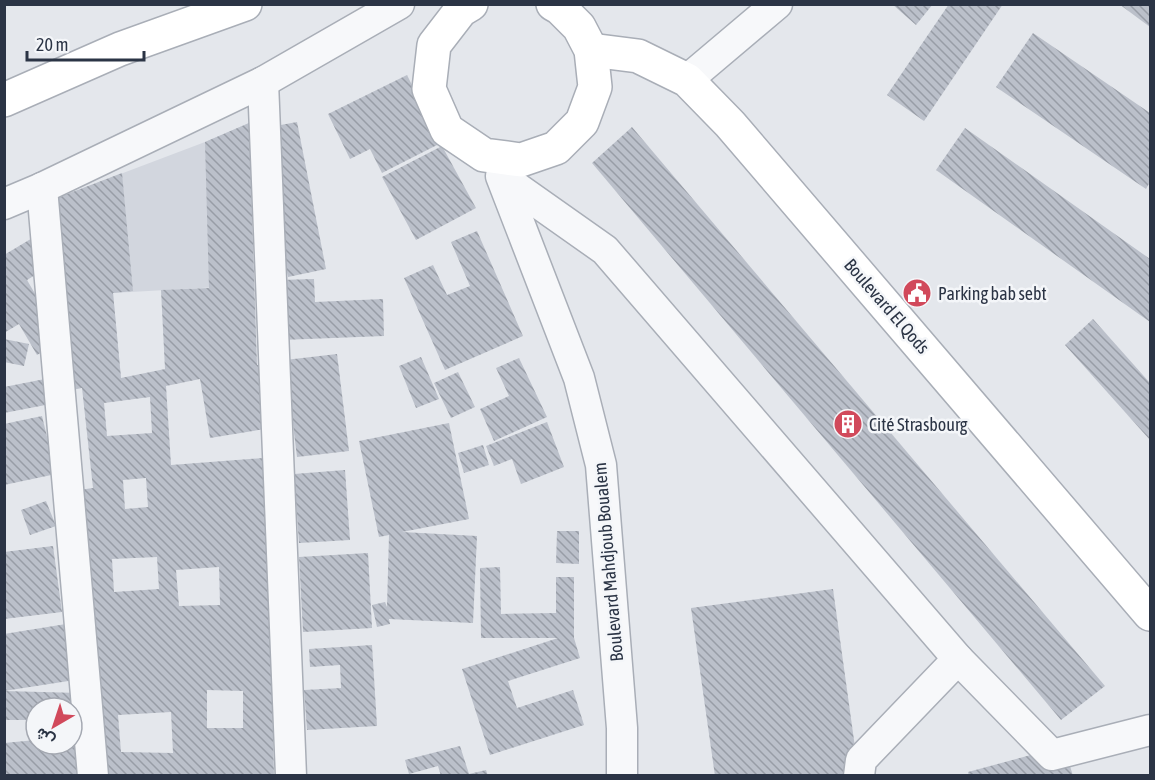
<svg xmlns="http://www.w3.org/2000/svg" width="1155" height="780" font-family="'Asap Condensed',Vazirmatn,sans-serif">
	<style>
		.built { fill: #d2d6de }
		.building { fill: url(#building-back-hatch); fill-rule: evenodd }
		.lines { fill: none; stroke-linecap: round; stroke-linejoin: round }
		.minor-casing { stroke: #a9aeb7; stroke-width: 33 }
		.secondary-casing { stroke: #a9aeb7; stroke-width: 36 }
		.minor { stroke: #f7f8fa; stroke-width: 30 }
		.secondary { stroke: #fff; stroke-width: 33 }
		.labels { text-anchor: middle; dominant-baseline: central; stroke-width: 5; stroke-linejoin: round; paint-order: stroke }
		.poi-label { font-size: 18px; fill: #2b3445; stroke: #f4f6f9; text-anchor: start }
		.street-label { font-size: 18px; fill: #2b3445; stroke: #f4f6f9 }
	</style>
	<defs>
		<pattern id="building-back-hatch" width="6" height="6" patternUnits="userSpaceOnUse" patternTransform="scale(1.5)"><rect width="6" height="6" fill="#bbc0ca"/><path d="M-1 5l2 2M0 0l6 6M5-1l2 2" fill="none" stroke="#989da6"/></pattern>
	</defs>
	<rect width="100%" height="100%" fill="#e4e7ec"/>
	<polygon class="built" points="249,123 254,285 113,293 121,378 57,198 205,142"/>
	<g class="building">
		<polygon points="892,4 933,4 916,25"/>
		<polygon points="949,4 1003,4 924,121 887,95"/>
		<polygon points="1119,4 1150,4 1150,27"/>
		<polygon points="1033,33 1150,113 1150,182 1146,189 996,87"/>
		<polygon points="407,75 441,143 382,173 370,149 350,159 328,114"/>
		<polygon points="297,122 326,269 288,277 259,129"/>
		<path d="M249 123 257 365 266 364 277 427 210 438 200 379 166 386 171 465 263 458 270 602 274 776H103L79 490 93 488 82 388 72 390 57 198 122 173 133 291 113 293 121 378 165 369 161 290 209 288 205 142ZM150 397 152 433 107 436 104 403ZM146 478 148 507 125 509 123 480ZM157 557 159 589 114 592 112 559ZM219 567 220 605 179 606 176 570ZM207 690 243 691V728H207ZM171 712 173 753 121 752 118 715Z"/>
		<polygon points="632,127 1105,686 1061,720 592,163"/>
		<polygon points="965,128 1150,259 1150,322 936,170"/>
		<polygon points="442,146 476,208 416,240 382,177"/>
		<polygon points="477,231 523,336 445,370 404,278 433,265 447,295 470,286 451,242"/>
		<polygon points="39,234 55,263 27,280 62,340 37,355 19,324 4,333 4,255"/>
		<polygon points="314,279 315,302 383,299 384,336 282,340 280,280"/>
		<polygon points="1093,319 1150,383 1150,440 1065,345"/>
		<polygon points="4,339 29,344 24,366 4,362"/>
		<polygon points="337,354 349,451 297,457 285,360"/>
		<polygon points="421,357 439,399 416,408 399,366"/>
		<polygon points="519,358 547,417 494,441 480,409 509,396 496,368"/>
		<polygon points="458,372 475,407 451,418 434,383"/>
		<polygon points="50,378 56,403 4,413 4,387"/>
		<polygon points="42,416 56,474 4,485 4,424"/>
		<polygon points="547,422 564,467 521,484 512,459 494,466 486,446"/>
		<polygon points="449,423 469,519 402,532 477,536 473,623 389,619 390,624 377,627 372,605 385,602 387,607 389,535 379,537 359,441"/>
		<polygon points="483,445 489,465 464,473 458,453"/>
		<polygon points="345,470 350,540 299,543 294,474"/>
		<polygon points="46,501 56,526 30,535 21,510"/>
		<polygon points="557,531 579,531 579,564 556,563"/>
		<polygon points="53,546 62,612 4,619 4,552"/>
		<polygon points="368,553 372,628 303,632 299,557"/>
		<polygon points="500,567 501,614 556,613 556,577 574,577 574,638 580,658 508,681 517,708 573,690 584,725 490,755 462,669 558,638 481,638 480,568"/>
		<polygon points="833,589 859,776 715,776 691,608"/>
		<polygon points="66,624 75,680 4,691 4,634"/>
		<polygon points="372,645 377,726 307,730 304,690 341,688 340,665 310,667 309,649"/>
		<polygon points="4,691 80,693 80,721 72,721 72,708 36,708 36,720 4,720"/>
		<polygon points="72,738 78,738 80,776 4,776 4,743 36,740 36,744 72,744"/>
		<polygon points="460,746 469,774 486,770 488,776 441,776 438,766 409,774 405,760"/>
		<polygon points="1064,746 1073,776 969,776 968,772"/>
	</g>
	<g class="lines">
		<g class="minor-casing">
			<g id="minor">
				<polyline points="687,80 777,4"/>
				<polyline points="263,82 291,776"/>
				<polyline points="501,176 579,378 601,465 622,728 622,776"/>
				<polyline points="503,178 605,250 958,659 861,760 859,776"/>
				<polyline points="42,188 93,776"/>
				<polyline points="4,204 42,188 263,82 399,4"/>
				<polyline points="958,659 1052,755 1150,730"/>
			</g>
		</g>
		<g class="secondary-casing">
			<g id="secondary">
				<polyline points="471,4 461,10 434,45 429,89 447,130 484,155 521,160 556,148 582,122 595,87 591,50 579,27 560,8 553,4"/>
				<polyline points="591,50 638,56 687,80 730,124 1150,614"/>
				<polyline points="4,100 120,49 245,4"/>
			</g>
		</g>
		<use href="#minor" class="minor"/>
		<use href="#secondary" class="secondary"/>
	</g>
	<defs>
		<g id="civic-disc" transform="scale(1.5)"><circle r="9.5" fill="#d1495b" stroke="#f4f6f9"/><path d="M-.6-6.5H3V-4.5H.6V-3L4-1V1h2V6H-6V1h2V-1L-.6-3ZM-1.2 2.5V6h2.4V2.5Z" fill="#fff"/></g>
		<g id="building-disc" transform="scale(1.5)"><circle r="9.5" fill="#d1495b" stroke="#f4f6f9"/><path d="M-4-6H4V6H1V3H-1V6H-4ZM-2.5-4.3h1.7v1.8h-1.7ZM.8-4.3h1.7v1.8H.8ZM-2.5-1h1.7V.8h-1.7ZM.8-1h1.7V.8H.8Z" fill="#fff"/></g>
	</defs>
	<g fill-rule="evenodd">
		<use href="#civic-disc" x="917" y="293"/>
		<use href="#building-disc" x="848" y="424"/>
	</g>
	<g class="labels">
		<g class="poi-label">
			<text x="938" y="293">Parking bab sebt</text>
			<text x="869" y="424">Cité Strasbourg</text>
		</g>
		<g class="street-label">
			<text transform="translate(887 306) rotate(49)">Boulevard El Qods</text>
			<text transform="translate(608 562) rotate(-95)">Boulevard Mahdjoub Boualem</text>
		</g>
	</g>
	<rect width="1155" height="780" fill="none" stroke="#2b3445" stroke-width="12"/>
	<g transform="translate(54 726) rotate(219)"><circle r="28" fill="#f4f6f9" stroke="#a4a8b1" stroke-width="1.5"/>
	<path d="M0-4.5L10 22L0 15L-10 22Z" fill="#d1495b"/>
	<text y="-9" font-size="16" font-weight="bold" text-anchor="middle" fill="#2b3445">ش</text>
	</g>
	<path d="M27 51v9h117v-9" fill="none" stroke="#2b3445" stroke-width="3"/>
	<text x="36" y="51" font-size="18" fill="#2b3445" stroke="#f4f6f9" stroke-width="4.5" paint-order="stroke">20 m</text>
</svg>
